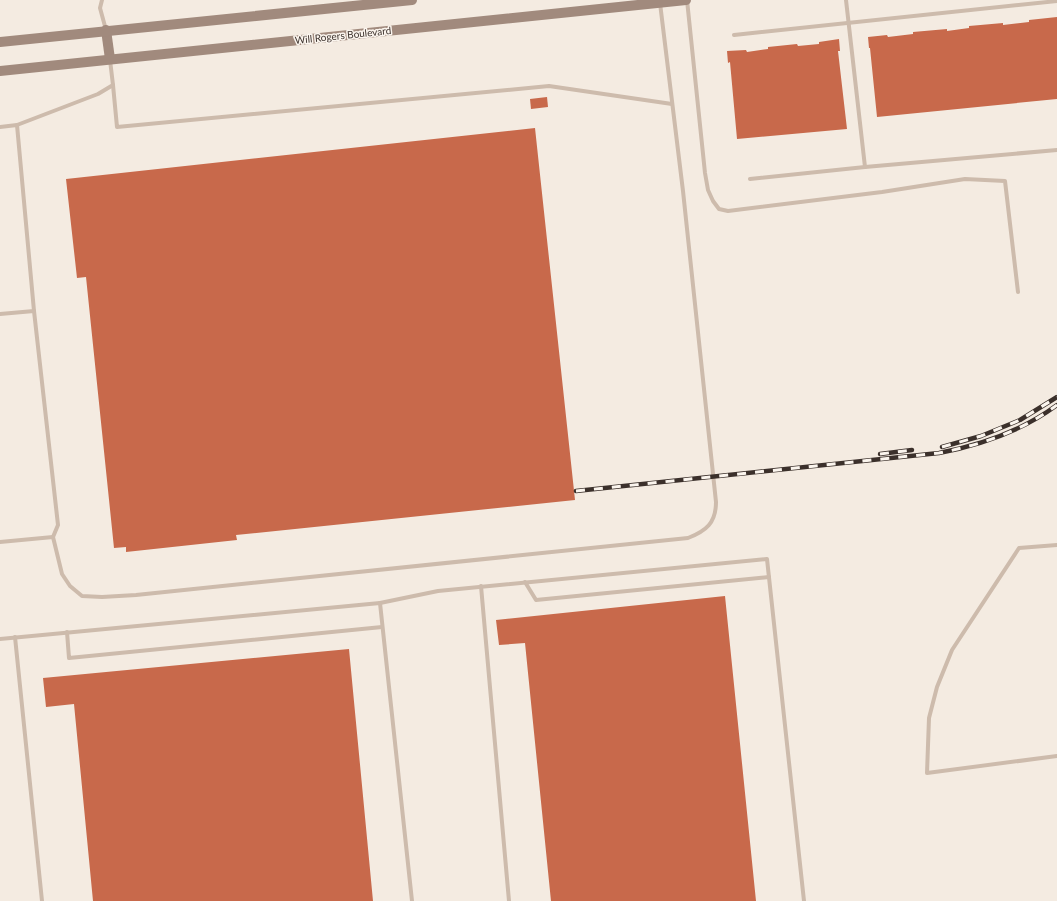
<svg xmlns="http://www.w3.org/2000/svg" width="1057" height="901" font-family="Lato,sans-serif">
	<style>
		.building { fill: #c8694b }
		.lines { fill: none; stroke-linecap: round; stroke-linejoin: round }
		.service { stroke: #cdbbac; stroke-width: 4 }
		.secondary { stroke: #a18a7d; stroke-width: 10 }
		.rail-casing { stroke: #3b302b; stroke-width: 4.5 }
		.rail { stroke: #fbf5ee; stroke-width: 3; stroke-dasharray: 9; stroke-linecap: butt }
		.labels { text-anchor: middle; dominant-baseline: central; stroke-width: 3; stroke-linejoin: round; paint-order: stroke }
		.street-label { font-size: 10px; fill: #3b302b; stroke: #fbf5ee }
	</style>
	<rect width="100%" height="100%" fill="#f4ebe1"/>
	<g class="building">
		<polygon points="1057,17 1057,99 877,117 870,48 869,48 868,37 887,35 888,37 913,34 913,32 947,29 947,31 969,28 969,26 1003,23 1003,25 1029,22 1029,20"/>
		<polygon points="839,39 840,51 838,51 847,129 737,139 730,62 728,63 727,51 746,50 747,52 768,49 768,47 797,44 798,46 819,44 819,42"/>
		<polygon points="547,97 548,107 531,109 530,99"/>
		<polygon points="535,128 575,500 236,535 237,540 126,552 126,547 114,548 86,277 77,278 66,179"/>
		<polygon points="725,596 756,901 551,901 525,643 499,645 496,620"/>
		<polygon points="349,649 373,901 93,901 74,704 46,707 43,678"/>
	</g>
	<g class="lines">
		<g class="service">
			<polyline points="102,0 100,8 106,30"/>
			<polyline points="687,0 705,173 708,190 713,201 719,209 728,211 882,192 965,179 1005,181 1018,292"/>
			<polyline points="846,0 865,167"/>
			<polyline points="734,35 1057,1"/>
			<polyline points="113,85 117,127 549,86 672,104"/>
			<polyline points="0,127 17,125"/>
			<polyline points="750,179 865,167 1057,150"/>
			<polyline points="34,311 58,525 53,537"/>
			<polyline points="0,314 34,311 17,125 98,94 113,85 110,60"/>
			<path d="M0 542 53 537 62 574 70 586 82 596 102 597 136 595 688 538C706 531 716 523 716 502L683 191 660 3"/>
			<polyline points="1057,545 1019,548 952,650 937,687 929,718 927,773 1057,756"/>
			<polyline points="525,582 536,600 769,577"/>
			<polyline points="481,586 509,901"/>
			<polyline points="380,603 438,591 767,559 804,901"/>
			<polyline points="67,632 69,658 382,627"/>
			<polyline points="15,637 42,901"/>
			<polyline points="0,639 380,603 412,901"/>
		</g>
		<g class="secondary">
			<polyline points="106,30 110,59"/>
			<polyline points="0,42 412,0"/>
			<polyline points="0,71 686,0"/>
		</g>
		<g class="rail-casing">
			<g id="rail">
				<polyline points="942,447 981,436 1020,420 1057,397"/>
				<polyline points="880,454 912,450"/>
				<path d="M576 491 939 453C981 445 1022 431 1057 405"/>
			</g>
		</g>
		<use href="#rail" class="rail"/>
	</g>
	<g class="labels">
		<g class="street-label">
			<text transform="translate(343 35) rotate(-6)">Will Rogers Boulevard</text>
		</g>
	</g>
</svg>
